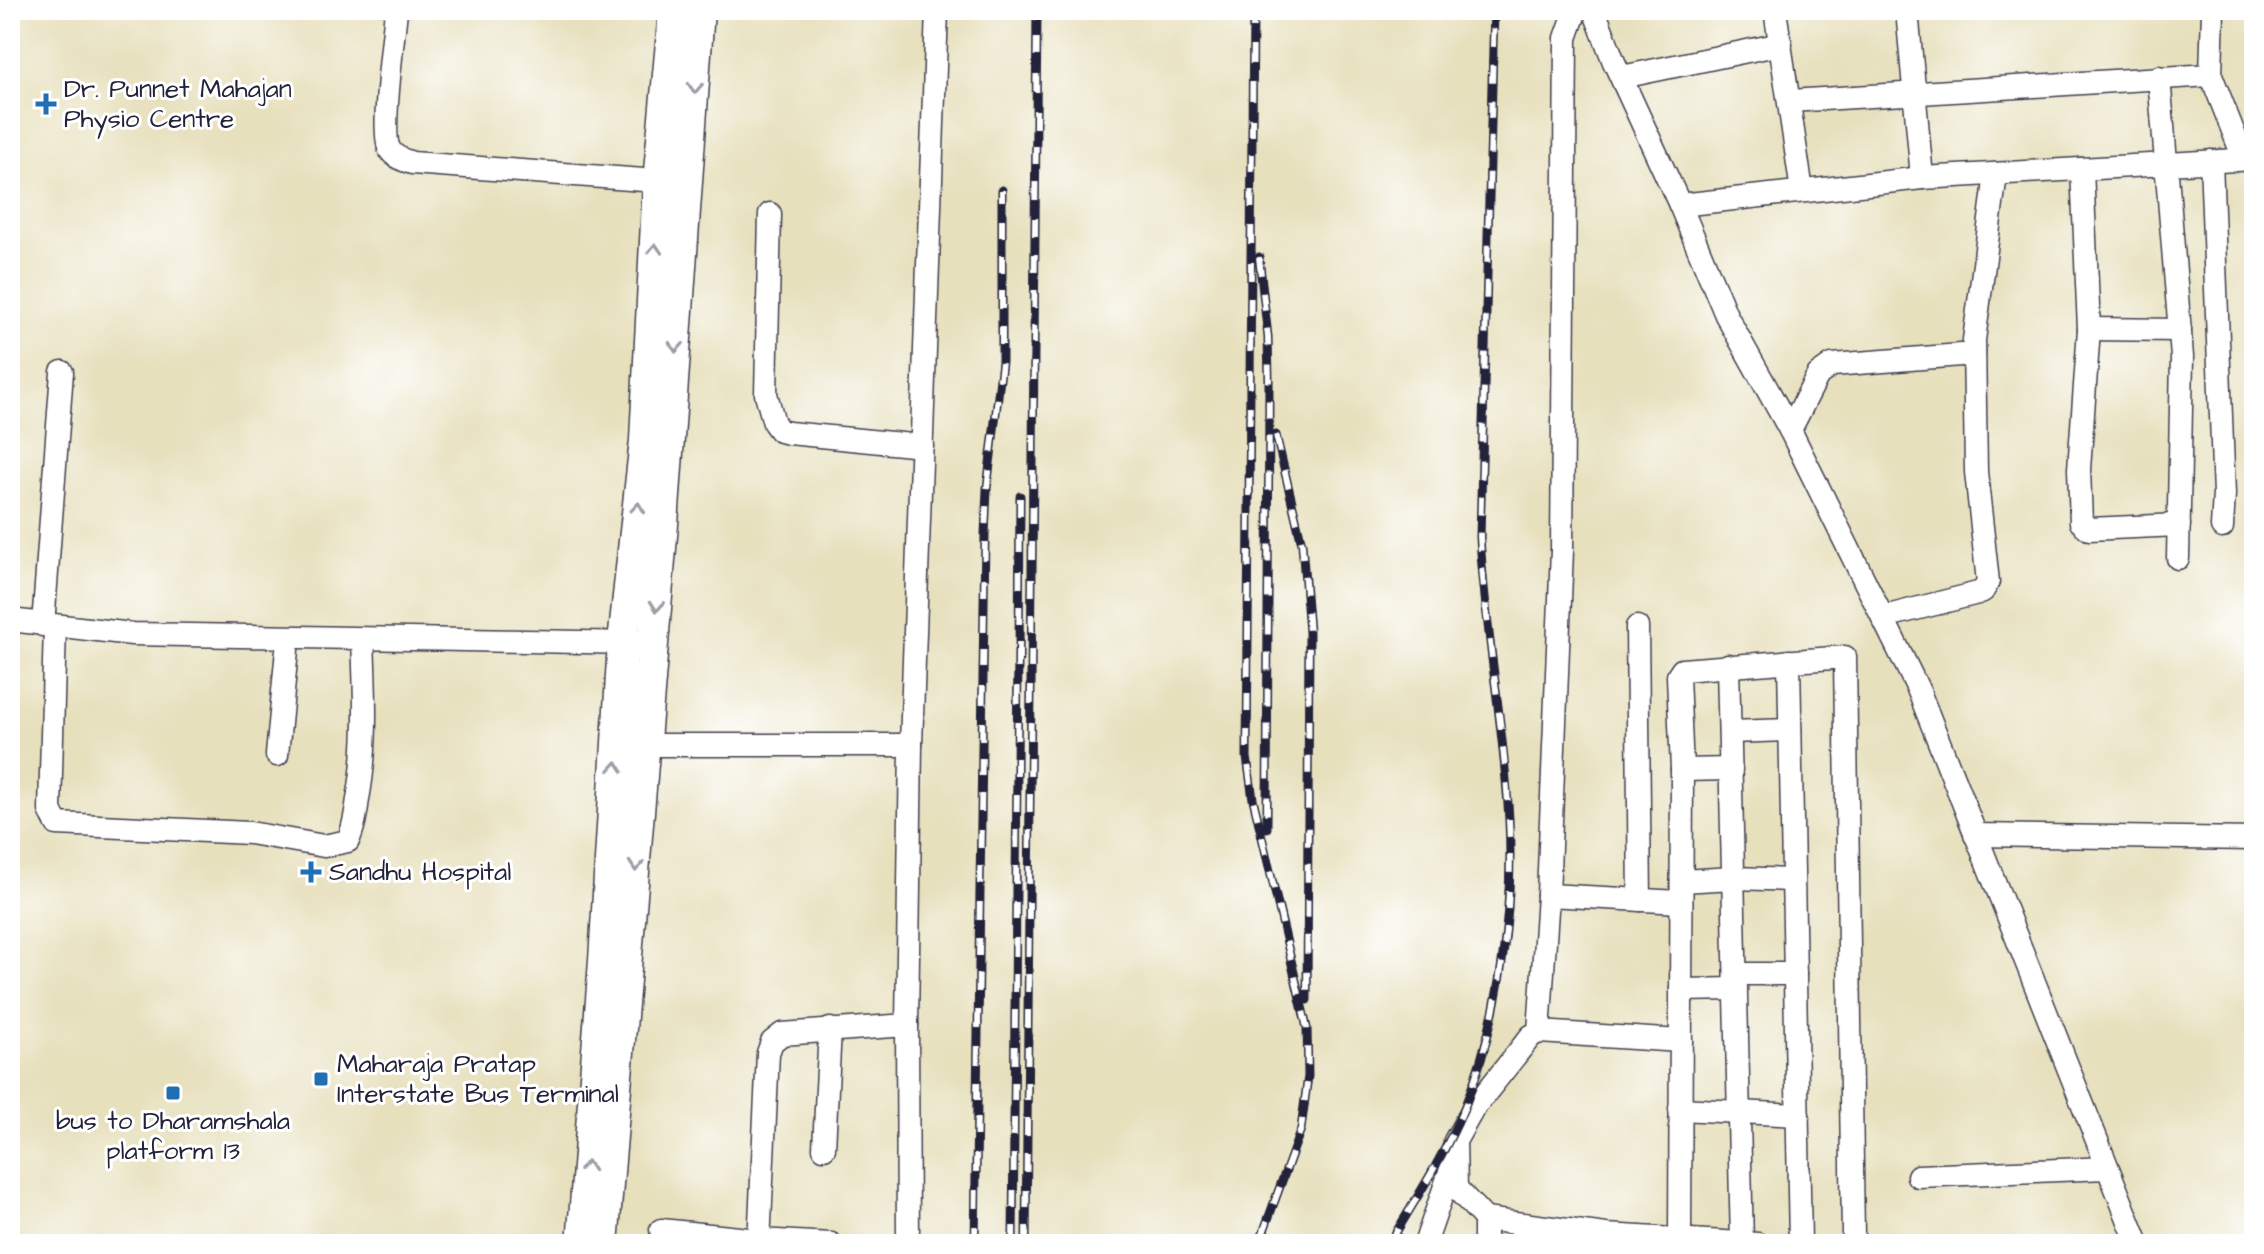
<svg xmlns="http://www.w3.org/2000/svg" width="2264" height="1254" font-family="'Architects Daughter',sans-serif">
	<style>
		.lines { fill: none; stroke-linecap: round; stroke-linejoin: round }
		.minor-casing { stroke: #403e4e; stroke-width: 25 }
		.major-casing { stroke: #403e4e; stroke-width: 33 }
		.minor { stroke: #fff; stroke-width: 22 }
		.major { stroke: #fff; stroke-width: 30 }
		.rail-casing { stroke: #22223b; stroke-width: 9 }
		.rail { stroke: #fff; stroke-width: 6; stroke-dasharray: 18; stroke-linecap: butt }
		.oneway { stroke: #9c9ca7 }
		.poi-dot { fill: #1f6fb2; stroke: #fff; stroke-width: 3 }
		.labels { text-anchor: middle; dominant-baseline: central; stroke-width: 6; stroke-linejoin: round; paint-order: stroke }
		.poi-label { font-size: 26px; fill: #22223b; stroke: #fff; text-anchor: start }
	</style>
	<rect width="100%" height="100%" fill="#fff"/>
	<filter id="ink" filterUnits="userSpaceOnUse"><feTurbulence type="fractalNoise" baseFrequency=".0125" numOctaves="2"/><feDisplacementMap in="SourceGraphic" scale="16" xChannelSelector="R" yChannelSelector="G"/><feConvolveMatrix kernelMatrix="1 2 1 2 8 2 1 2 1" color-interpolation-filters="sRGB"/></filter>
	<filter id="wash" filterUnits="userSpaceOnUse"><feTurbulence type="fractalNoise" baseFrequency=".006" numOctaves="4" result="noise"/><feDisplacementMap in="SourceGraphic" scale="32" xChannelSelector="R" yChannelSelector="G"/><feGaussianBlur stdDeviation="1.8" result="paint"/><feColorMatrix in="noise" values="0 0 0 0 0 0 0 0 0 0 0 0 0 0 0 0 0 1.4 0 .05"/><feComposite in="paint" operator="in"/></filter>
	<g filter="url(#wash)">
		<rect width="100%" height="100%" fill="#e7e0bd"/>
	</g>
	<g filter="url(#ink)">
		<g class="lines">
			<g class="minor-casing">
				<g id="minor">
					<path d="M396 10C394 34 380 135 390 150 395 158 404 160 412 163L671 182"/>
					<polyline points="1594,10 1614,62 1680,205 1726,315 1790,430 1918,689 2138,1244"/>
					<polyline points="1775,10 1802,191"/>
					<polyline points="1907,10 1922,178"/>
					<polyline points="2213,10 2211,75 2244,159"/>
					<polyline points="1622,77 1781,44"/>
					<polyline points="2159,77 2182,357 2178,558"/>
					<polyline points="1790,101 2211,75"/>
					<polyline points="2211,161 2224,494 2222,527"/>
					<polyline points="2082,169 2089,329 2079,469 2081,522 2089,529 2179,525"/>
					<polyline points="1680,205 1922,178 2254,159"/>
					<polyline points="770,214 766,394 774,423 780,431 789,433 922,446"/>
					<polyline points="2089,329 2180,330"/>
					<polyline points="1790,430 1818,375 1832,365 1974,354"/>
					<polyline points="1884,617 1978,593 1983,591 1988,582 1976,472 1974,340 1996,174"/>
					<polyline points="10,620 132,634 636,643"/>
					<polyline points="43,625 62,372"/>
					<path d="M55 626 50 810 57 824 250 833 324 846 348 841C354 828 356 814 358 799 368 746 365 693 363 639"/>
					<polyline points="1637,627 1640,900"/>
					<polyline points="1789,661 1800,1244"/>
					<polyline points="1728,665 1742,1243"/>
					<polyline points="1730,732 1790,730"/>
					<polyline points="646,745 911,745"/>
					<polyline points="277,755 288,639"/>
					<polyline points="1682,770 1731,769"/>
					<polyline points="1975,835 2254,839"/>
					<polyline points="1682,881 1733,878 1793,880"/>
					<polyline points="1548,895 1562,550 1566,38 1576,10"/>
					<polyline points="1736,974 1795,974"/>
					<polyline points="1681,990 1736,989"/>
					<polyline points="1539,1032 1548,895 1681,902"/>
					<polyline points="1680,1109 1798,1115"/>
					<polyline points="824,1148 830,1029"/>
					<polyline points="1918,1176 2107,1168"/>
					<polyline points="1485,1219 1456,1188 1455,1141 1473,1109 1531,1036 1539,1032 1681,1041"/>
					<polyline points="661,1230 759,1240 831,1244"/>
					<polyline points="1680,1238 1682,770 1678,676 1682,670 1845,657 1853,1237 1851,1244"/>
					<polyline points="759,1244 768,1053 772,1042 782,1034 907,1025"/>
					<polyline points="908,1244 907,1025 911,745 937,10"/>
					<polyline points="1425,1244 1452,1166"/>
					<polyline points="1485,1244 1485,1219 1606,1235 1758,1244"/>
				</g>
			</g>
			<g class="major-casing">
				<g id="major">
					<polyline points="582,1244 604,961 623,642 645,440 658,182 674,10"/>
					<polyline points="603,1244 663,524 699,10"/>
				</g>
			</g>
			<use href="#minor" class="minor"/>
			<use href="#major" class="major"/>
			<g class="rail-casing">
				<g id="rail">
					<polyline points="1253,10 1247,757 1253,799 1307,1028 1308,1076 1301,1129 1259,1244"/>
					<polyline points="1259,257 1268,337 1269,381 1267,828"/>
					<polyline points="1276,435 1302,544 1309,632 1307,1000"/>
					<polyline points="1019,660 1020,496"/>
					<polyline points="975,1244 985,535 987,489 1002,362 1002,190"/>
					<polyline points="1013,1244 1018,651"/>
					<polyline points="1026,1244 1037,10"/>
					<path d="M1389 1244C1416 1199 1445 1154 1465 1106 1499 1021 1514 910 1509 820 1504 725 1485 631 1480 537L1494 10"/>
				</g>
			</g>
			<use href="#rail" class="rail"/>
		</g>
		<defs><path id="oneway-chevron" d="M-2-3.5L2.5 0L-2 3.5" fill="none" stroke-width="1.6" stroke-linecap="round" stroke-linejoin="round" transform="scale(2)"/></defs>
		<g class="oneway">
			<use href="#oneway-chevron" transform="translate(695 88) rotate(94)"/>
			<use href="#oneway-chevron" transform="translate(655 249) rotate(-87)"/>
			<use href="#oneway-chevron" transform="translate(676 347) rotate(94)"/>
			<use href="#oneway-chevron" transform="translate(638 508) rotate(-84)"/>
			<use href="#oneway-chevron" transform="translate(657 606) rotate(95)"/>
			<use href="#oneway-chevron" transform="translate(616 767) rotate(-86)"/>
			<use href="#oneway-chevron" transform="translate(636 866) rotate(95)"/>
			<use href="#oneway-chevron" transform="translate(587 1166) rotate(-85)"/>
		</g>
	</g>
	<g class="poi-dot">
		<path d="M42 92h8v8h8v8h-8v8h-8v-8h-8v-8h8z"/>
		<path d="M307 860h8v8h8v8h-8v8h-8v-8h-8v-8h8z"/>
		<rect x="313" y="1071" width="16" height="16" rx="4"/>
		<rect x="165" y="1085" width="16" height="16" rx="4"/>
	</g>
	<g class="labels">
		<g class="poi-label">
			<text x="64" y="89">Dr. Punnet Mahajan<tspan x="64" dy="30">Physio Centre</tspan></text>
			<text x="329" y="872">Sandhu Hospital</text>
			<text x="337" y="1064">Maharaja Pratap<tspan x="337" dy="30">Interstate Bus Terminal</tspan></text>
			<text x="173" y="1121" text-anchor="middle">bus to Dharamshala<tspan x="173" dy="30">platform 13</tspan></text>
		</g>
	</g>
	<rect width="2264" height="1254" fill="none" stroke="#fff" stroke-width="40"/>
</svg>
